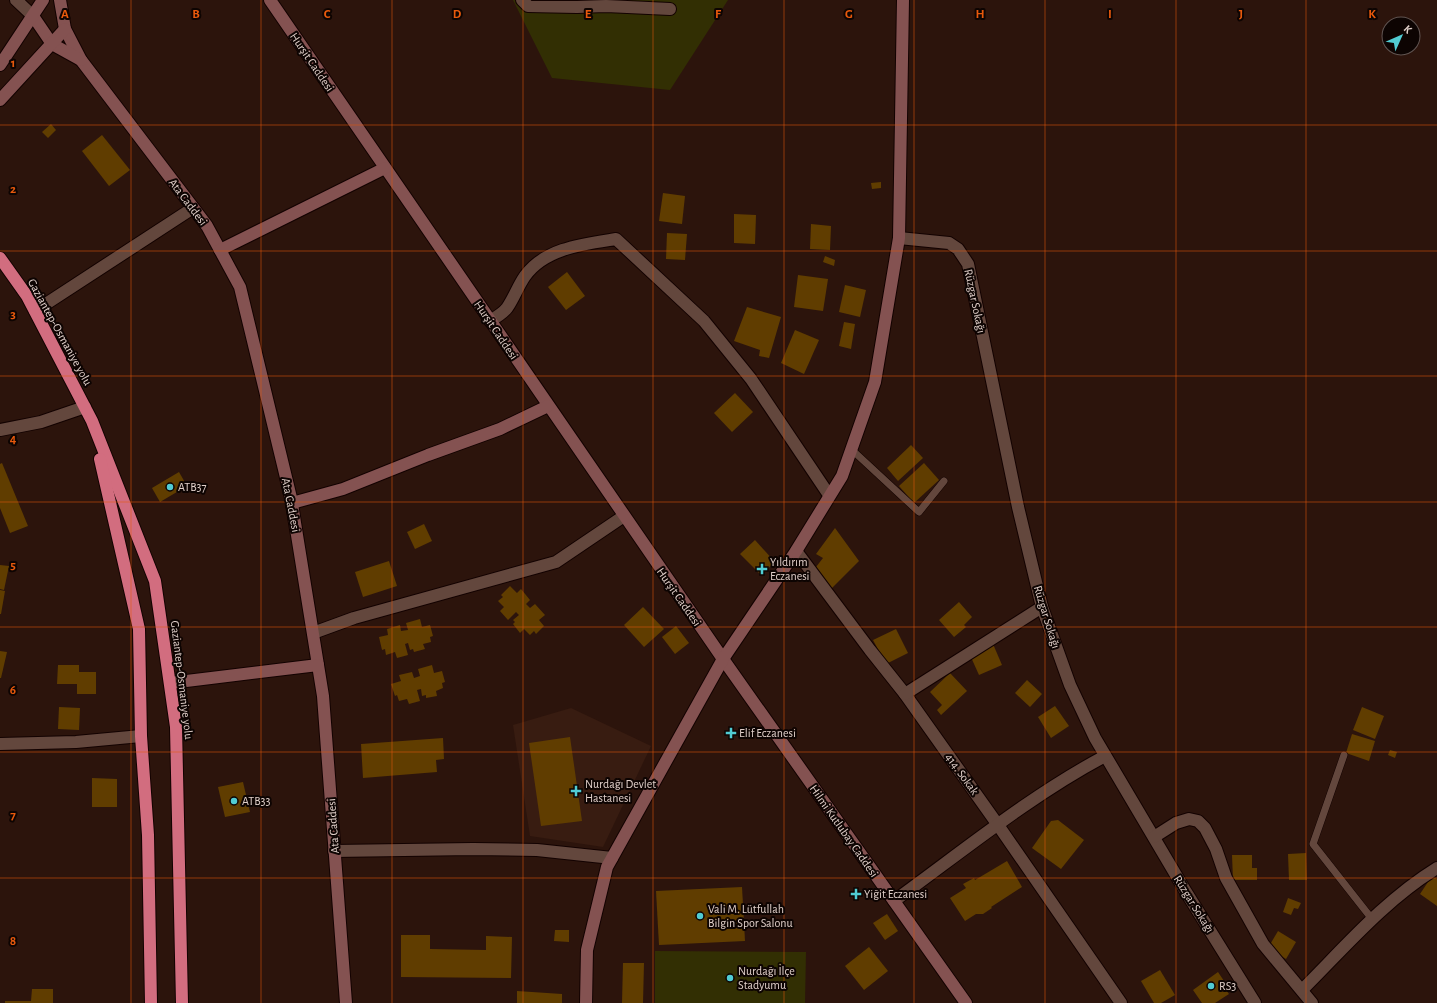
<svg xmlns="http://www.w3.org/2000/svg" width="1437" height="1003" font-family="'Alegreya Sans',sans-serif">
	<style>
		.built { fill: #381c11 }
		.green { fill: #322f03 }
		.building { fill: #603d00 }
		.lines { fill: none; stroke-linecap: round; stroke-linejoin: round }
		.lane-casing { stroke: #130200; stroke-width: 8 }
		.street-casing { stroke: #130200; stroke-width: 14 }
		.secondary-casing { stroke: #130200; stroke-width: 14 }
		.highway-casing { stroke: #130200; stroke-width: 14 }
		.lane { stroke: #63473d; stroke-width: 7 }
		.street { stroke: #63473d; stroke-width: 12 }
		.secondary { stroke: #845251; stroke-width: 12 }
		.highway { stroke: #d26d7f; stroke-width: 12 }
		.grid { fill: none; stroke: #e8590c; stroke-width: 1; stroke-opacity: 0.55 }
		.poi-dot { fill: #51ccd3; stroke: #0d0402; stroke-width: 1.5 }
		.labels { text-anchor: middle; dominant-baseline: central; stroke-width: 4; stroke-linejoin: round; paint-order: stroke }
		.street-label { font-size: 12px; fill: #e0cfc9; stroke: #0d0402 }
		.poi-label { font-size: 12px; fill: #e0cfc9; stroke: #0d0402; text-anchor: start }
		.grid-label { font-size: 13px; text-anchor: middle; font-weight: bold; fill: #e8590c; stroke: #0d0402; stroke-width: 4; stroke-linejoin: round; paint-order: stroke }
	</style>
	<rect width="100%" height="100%" fill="#2c140c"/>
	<polygon class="built" points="571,708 651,746 603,847 530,836 513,725"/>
	<g class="green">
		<polygon points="513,0 728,0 670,90 552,78"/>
		<polygon points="655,951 806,952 805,1003 655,1003"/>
	</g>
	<g class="building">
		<polygon points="51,124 56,130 48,138 42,132"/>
		<polygon points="102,135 130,170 109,186 82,151"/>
		<polygon points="881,182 881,188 872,189 871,183"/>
		<polygon points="663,193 685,196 682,224 659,221"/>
		<polygon points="734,214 756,215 755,244 734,243"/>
		<polygon points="811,224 831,226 830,250 810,249"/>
		<polygon points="667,233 687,234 685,260 666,259"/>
		<polygon points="825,256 835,260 834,266 823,262"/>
		<polygon points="567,272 585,296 566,310 548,287"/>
		<polygon points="798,275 828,279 823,311 794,307"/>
		<polygon points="845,285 866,290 860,317 839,312"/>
		<polygon points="747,307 781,317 769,358 759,356 760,350 734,341"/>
		<polygon points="844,322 855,324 851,349 839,346"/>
		<polygon points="795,330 819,340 804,374 781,363"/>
		<polygon points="735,393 753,412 732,432 714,413"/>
		<polygon points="911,445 923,458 898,481 887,468"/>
		<polygon points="2,463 28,526 10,533 0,508 0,464"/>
		<polygon points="924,463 939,480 914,503 899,486"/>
		<polygon points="179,472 187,486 160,502 152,488"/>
		<polygon points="424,524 432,541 415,549 407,532"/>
		<polygon points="835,528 859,561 831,589 816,567 823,558 816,554"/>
		<polygon points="755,540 775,562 761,575 740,554"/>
		<polygon points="389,561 397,586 363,597 355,572"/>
		<polygon points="0,565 9,566 4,590 0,589"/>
		<polygon points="510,586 517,593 521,589 530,600 526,604 530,608 535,604 545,615 539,620 544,626 536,634 534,631 530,635 524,629 520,633 513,624 515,622 513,620 519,615 516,612 508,620 500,611 504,607 498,601 503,597 501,595"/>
		<polygon points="0,590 5,591 1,614 0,614"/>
		<polygon points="959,602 972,617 964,625 966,627 954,637 939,620"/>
		<polygon points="643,607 664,629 644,647 624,625"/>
		<polygon points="420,619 422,627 430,625 433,636 430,637 431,642 423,644 425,649 414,652 413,649 410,650 408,643 405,644 408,655 397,658 395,652 386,655 385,649 382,650 379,637 388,635 387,629 400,625 401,631 408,630 406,623"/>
		<polygon points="676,626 689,643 675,654 662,637"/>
		<polygon points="896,629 908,653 886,664 873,640"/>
		<polygon points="993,644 1002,665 979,675 970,655"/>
		<polygon points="0,651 7,652 1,678 0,678"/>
		<polygon points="58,665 79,665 79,672 96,672 96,694 77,694 77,684 57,684"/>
		<polygon points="432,665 434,673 442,671 445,682 442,683 443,688 436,691 437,696 426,698 426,695 422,696 421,689 417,690 420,701 409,704 407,699 399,701 397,695 395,696 391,684 401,681 399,675 412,672 414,678 420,676 418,669"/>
		<polygon points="950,673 967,691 941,715 937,710 942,705 930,692"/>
		<polygon points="1027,680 1042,694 1030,707 1015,693"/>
		<polygon points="1055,706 1069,726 1051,738 1038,717"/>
		<polygon points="59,707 80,708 79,730 58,729"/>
		<polygon points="1362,707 1384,716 1375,739 1353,730"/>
		<polygon points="1352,734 1375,741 1369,761 1346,753"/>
		<polygon points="570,737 582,821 541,826 529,743"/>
		<polygon points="443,738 444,759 436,760 437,772 363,778 361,744"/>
		<polygon points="1390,750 1397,752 1395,758 1388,755"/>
		<polygon points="92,778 117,779 117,807 92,807"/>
		<polygon points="243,782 250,812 225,817 218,787"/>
		<polygon points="1058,820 1084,840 1061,869 1032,848 1051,821"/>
		<polygon points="1306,853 1307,880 1289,880 1288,854"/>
		<polygon points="1232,855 1252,855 1252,868 1257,868 1257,880 1233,880"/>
		<polygon points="1007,861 1022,887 991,907 992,908 983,914 976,914 965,921 950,898 966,888 963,884 974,878 975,880"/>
		<polygon points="1432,876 1437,879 1437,906 1420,894"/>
		<polygon points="742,887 745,941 659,945 656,891"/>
		<polygon points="1288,898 1301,903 1298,909 1294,908 1291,915 1283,912"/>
		<polygon points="887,914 898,931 885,940 873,923"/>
		<polygon points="555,930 569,930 569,942 554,941"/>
		<polygon points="1278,931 1296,942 1286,959 1268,948"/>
		<polygon points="401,935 430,935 430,949 486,950 486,936 512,937 511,978 401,977"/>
		<polygon points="869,947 888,971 864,990 845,966"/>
		<polygon points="623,963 644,963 643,1003 622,1003"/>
		<polygon points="1160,970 1175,995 1161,1003 1154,1003 1141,981"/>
		<polygon points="1218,972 1224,981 1221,983 1229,994 1215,1003 1202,1003 1193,990"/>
		<polygon points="32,989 53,989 53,1003 5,1003 5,1001 31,1001"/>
		<polygon points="517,991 562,994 562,1003 517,1003"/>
	</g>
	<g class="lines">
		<g class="lane-casing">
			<g id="lane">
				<polyline points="851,449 919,512 944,481"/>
				<polyline points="1344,755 1313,844 1372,919"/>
			</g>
		</g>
		<g class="street-casing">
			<g id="street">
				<polyline points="16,0 33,16"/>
				<polyline points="522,0 528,6 577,7 606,6 670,9"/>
				<polyline points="899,238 949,243 958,249 968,264 1018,507 1042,607 1070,685 1095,738 1186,892 1255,1003"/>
				<polyline points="35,311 193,208"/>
				<path d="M490 321C495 318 503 313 507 308 514 298 518 286 525 276 545 248 584 244 616 239L704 321 751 379 829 495"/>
				<polyline points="0,430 41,422 85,407"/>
				<polyline points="796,551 870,650 905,694 998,825 1121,1003"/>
				<polyline points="313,633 354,618 556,562 624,516"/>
				<polyline points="905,694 1042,607"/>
				<polyline points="0,744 76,742 141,736"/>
				<polyline points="1154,837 1176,823 1189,819 1198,821 1205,828 1216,849 1226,878 1263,944 1312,1003"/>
				<polyline points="334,851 473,849 537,850 612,858"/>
				<path d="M894 901C963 851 1030 796 1105 756"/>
				<path d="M1302 990C1345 947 1385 900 1437 868"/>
			</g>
		</g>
		<g class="secondary-casing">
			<g id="secondary">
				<polyline points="60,0 65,29 81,60 207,226 240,287 291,498 323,696 346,1003"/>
				<polyline points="270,0 723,659 966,1003"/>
				<polyline points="33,16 52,44 81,60"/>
				<polyline points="0,65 43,0"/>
				<polyline points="0,100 65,29"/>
				<polyline points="220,250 385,168"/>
				<polyline points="292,503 343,489 428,455 500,429 548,406"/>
				<polyline points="170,683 318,665"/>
				<polyline points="586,1003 587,950 607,867 723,659 796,551 842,476 875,382 899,238 903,0"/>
			</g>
		</g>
		<g class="highway-casing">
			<g id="highway">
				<polyline points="0,258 27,296 92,421 155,581 176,727 182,1003"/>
				<polyline points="100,459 139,629 141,736 148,835 151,1003"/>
			</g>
		</g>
		<use href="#lane" class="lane"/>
		<use href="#street" class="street"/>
		<use href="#secondary" class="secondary"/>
		<use href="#highway" class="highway"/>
	</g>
	<path class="grid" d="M131 0V1003M261 0V1003M392 0V1003M523 0V1003M653 0V1003M784 0V1003M914 0V1003M1045 0V1003M1176 0V1003M1306 0V1003M0 125H1437M0 251H1437M0 376H1437M0 502H1437M0 627H1437M0 752H1437M0 878H1437"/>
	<g class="poi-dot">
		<circle cx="170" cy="487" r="4"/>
		<path d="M760 563h4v4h4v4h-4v4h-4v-4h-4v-4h4z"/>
		<path d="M729 727h4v4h4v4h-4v4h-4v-4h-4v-4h4z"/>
		<path d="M574 785h4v4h4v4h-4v4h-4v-4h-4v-4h4z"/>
		<circle cx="234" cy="801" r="4"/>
		<path d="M854 888h4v4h4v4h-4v4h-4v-4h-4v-4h4z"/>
		<circle cx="700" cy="916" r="4"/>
		<circle cx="730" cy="978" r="4"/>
		<circle cx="1211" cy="986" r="4"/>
	</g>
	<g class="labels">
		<g class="street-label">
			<text transform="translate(312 62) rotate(56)">Hurşit Caddesi</text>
			<text transform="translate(188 202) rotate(53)">Ata Caddesi</text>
			<text transform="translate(975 301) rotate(78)">Rüzgar Sokağı</text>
			<text transform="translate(496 330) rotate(56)">Hurşit Caddesi</text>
			<text transform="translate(60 332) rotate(61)">Gaziantep-Osmaniye yolu</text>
			<text transform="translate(291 505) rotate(79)">Ata Caddesi</text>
			<text transform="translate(679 597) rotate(55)">Hurşit Caddesi</text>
			<text transform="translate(1047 617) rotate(73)">Rüzgar Sokağı</text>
			<text transform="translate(182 680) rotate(83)">Gaziantep-Osmaniye yolu</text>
			<text transform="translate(962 774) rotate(54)">414. Sokak</text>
			<text transform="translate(333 826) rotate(-94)">Ata Caddesi</text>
			<text transform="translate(844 831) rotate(55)">Hilmi Kutlubay Caddesi</text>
			<text transform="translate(1194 904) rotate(58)">Rüzgar Sokağı</text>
		</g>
		<g class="poi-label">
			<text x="178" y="487">ATB37</text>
			<text x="770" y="562">Yıldırım<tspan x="770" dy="14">Eczanesi</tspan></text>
			<text x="739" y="733">Elif Eczanesi</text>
			<text x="585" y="784">Nurdağı Devlet<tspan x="585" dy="14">Hastanesi</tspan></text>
			<text x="242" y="801">ATB33</text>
			<text x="864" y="894">Yiğit Eczanesi</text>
			<text x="708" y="909">Vali M. Lütfullah<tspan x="708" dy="14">Bilgin Spor Salonu</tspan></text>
			<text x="738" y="971">Nurdağı İlçe<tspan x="738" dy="14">Stadyumu</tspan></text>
			<text x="1219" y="986">RS3</text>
		</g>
	</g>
	<g class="grid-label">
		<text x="65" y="18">A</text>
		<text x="196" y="18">B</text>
		<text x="327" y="18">C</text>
		<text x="457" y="18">D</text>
		<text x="588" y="18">E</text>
		<text x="718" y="18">F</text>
		<text x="849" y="18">G</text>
		<text x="980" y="18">H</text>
		<text x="1110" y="18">I</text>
		<text x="1241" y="18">J</text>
		<text x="1372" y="18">K</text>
		<text x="13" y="67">1</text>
		<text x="13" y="193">2</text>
		<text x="13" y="318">3</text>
		<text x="13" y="443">4</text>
		<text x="13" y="569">5</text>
		<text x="13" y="694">6</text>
		<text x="13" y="819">7</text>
		<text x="13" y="945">8</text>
	</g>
	<g transform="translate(1401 36) rotate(45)"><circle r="19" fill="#0d0402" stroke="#615552"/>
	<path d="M0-3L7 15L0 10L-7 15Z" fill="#51ccd3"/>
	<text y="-6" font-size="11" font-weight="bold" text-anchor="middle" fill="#e0cfc9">K</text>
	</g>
</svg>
